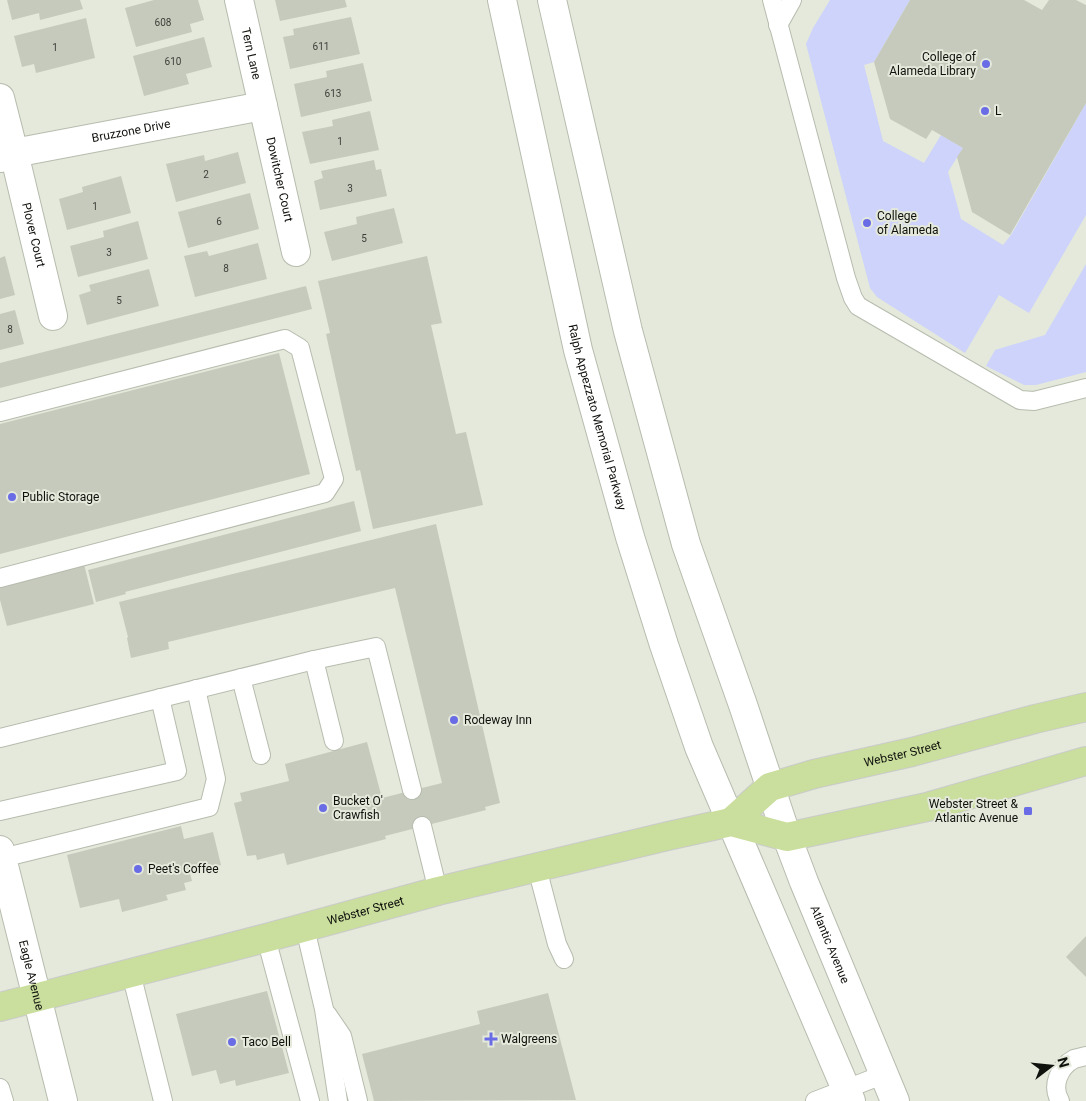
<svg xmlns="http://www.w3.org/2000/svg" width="1086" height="1101" font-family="Roboto,sans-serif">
	<rect width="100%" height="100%" fill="#e4e9db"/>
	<!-- green -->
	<g fill="#cdd3fb">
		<polygon points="830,0 910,0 874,62 864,65 883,141 924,163 941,135 963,148 948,172 961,219 1003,245 1011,235 1086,103 1086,215 1029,313 999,295 965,353 877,297 870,288 806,44 813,28"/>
		<polygon points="1086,264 1086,372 1036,385 1024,385 986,366 995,350 1045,335"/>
	</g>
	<!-- building -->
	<g fill="#c5cabc">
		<polygon points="7,0 80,0 83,9 40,20 39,13 12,20"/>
		<polygon points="154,0 198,0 204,20 190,24 192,32 136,47 125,8"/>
		<polygon points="275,0 345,0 347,7 280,21"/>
		<polygon points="910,0 1024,0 1042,10 1049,0 1076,0 1086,5 1086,103 1010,235 972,212 957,157 963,148 932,130 926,139 890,119 874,62"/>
		<polygon points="351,17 360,54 290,69 283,37 294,35 293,29"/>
		<polygon points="86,18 95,58 36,73 34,64 22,67 14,36"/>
		<polygon points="204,37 212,67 186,74 189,84 144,96 133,56"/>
		<polygon points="363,63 372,101 301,117 294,84 327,77 326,71"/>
		<polygon points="370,111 379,150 310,164 302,132 333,126 332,120"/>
		<polygon points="238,152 246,183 176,202 166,164 204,155 205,161"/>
		<polygon points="374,160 376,170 381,169 387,196 320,210 314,181 323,178 321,171"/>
		<polygon points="121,176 131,213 67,230 59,199 83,192 82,187"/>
		<polygon points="250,193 259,229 188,248 178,212"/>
		<polygon points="394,208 403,243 332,261 324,232 357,224 356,217"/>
		<polygon points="138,221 148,259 78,277 70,246 104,237 103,231"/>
		<polygon points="258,243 267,279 195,297 184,256 207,251 209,256"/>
		<polygon points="5,256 15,295 0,299 0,258"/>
		<polygon points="427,256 442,323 431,325 456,434 466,432 483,505 373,529 360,470 356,471 326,334 330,333 318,281"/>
		<polygon points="149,269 159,306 87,325 79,295 91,291 89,285"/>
		<polygon points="306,286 312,309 0,388 0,363"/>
		<polygon points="15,310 24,344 0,350 0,314"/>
		<polygon points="279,353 310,474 0,554 0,424"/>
		<polygon points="354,501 361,531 125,592 126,594 96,602 88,570"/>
		<polygon points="436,524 500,803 485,807 486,810 385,836 386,839 287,865 284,853 257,860 256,855 247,856 234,803 242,801 240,793 289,781 285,764 367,742 382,798 442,783 395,588 168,642 169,649 131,658 127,638 128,637 119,602"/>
		<polygon points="84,564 94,604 7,626 0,600 0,586"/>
		<polygon points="181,826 184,839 213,832 221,865 190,873 192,881 184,883 186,890 166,895 168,900 122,912 119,899 80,908 67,855"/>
		<polygon points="1086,936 1086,977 1066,957"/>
		<polygon points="267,991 289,1073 236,1086 235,1080 220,1084 216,1070 192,1076 176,1014"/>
		<polygon points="548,993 576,1100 374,1101 362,1054 480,1024 477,1011"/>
	</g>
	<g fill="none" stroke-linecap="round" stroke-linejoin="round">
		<!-- service casing -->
		<g stroke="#b6bcae" stroke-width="20">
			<g id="service">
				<polyline points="772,0 846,278 853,298 858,306 1020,400 1034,401 1086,388"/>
				<polyline points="778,25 792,0"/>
				<polyline points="0,412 285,339 300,348 334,479 325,493 0,578"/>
				<polyline points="314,660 334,741"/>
				<polyline points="241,678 261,755"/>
				<polyline points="0,738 314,660 376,647 412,790"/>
				<polyline points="0,811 177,771 160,698"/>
				<polyline points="422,826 438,891"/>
				<polyline points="2,858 209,807 216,779 196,689"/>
				<polyline points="537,868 557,944 564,959"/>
				<polyline points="305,928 324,1009 338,1101"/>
				<polyline points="266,938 310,1101"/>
				<polyline points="131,973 163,1101"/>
				<polyline points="327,1014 342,1036 358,1101"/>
				<polyline points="0,1088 4,1101"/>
				<polyline points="815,1101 885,1074"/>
				<path d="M 1060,1101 C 1051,1086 1059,1067 1074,1059 C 1078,1058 1082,1057 1086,1056"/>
			</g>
		</g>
		<!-- minor casing -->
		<g stroke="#b6bcae" stroke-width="30">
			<g id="minor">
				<path id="s1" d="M 239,0 L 296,252"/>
				<path id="s2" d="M 0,98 L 14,153 L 53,316"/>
				<path id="s3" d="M 0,158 L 14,153 L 263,106"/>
				<path id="s4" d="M 0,850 L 63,1101"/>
			</g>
		</g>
		<!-- tertiary casing -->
		<g stroke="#b6bcae" stroke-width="30">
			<g id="tertiary">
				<path id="s5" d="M 502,0 L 578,350 L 630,537 L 664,645 L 699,747 L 851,1101"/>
				<path id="s6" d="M 552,0 L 628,331 L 686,544 L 743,705 L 787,837 L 804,882 L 895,1101"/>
			</g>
		</g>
		<!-- primary casing -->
		<g stroke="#cacbca" stroke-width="30">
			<g id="primary">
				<path id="s7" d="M 731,822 L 770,787 L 814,774 L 912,752 L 1035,719 L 1086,707"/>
				<path id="s8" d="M 0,1007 L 266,938 L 438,891 L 668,836 L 731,822 L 787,837 L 927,807 L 1086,761"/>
			</g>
		</g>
		<!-- service -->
		<use href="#service" stroke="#fff" stroke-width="18"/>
		<!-- minor -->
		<use href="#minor" stroke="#fff" stroke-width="28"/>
		<!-- tertiary -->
		<use href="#tertiary" stroke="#fff" stroke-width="28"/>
		<!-- primary -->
		<use href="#primary" stroke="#cade9d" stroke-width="28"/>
	</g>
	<!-- markers -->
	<g fill="#6a6ce6" stroke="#e4e9db" stroke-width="2">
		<circle cx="986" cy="64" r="5"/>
		<circle cx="985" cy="111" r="5"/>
		<circle cx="867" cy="223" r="5"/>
		<circle cx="12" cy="497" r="5"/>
		<circle cx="454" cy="720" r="5"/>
		<circle cx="323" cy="808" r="5"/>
		<rect x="1023" y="806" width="10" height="10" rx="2.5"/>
		<circle cx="138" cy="869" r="5"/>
		<path d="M488.5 1031.5h5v5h5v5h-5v5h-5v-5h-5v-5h5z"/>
		<circle cx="232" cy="1042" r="5"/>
	</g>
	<g text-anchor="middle" stroke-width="4" stroke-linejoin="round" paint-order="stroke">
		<!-- number labels -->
		<g font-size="10" fill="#3c3f38">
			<text x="163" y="26">608</text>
			<text x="321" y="50">611</text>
			<text x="55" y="51">1</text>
			<text x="173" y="65">610</text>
			<text x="333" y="97">613</text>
			<text x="340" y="145">1</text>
			<text x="206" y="178">2</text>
			<text x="350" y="192">3</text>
			<text x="95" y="210">1</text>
			<text x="219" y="225">6</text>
			<text x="364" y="242">5</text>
			<text x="109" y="256">3</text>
			<text x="226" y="272">8</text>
			<text x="119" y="304">5</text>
			<text x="10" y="333">8</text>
		</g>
		<!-- street labels -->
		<g font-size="12" fill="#0f110c" stroke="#e4e9db">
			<text dy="4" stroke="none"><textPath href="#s1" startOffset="55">Tern Lane</textPath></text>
			<text dy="4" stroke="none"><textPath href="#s3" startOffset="134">Bruzzone Drive</textPath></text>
			<text dy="4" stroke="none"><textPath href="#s1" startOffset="184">Dowitcher Court</textPath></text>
			<text dy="4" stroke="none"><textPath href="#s2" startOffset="141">Plover Court</textPath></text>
			<text dy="4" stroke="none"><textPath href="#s5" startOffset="428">Ralph Appezzato Memorial Parkway</textPath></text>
			<text dy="4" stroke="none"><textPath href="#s7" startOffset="189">Webster Street</textPath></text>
			<text dy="4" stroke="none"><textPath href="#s8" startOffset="378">Webster Street</textPath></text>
			<text dy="4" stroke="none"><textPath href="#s6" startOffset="986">Atlantic Avenue</textPath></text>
			<text dy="4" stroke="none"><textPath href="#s4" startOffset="129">Eagle Avenue</textPath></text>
		</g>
		<!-- poi labels -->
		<g font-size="12" fill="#0f110c" stroke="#e4e9db" text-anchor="start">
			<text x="976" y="61" text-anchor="end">College of<tspan x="976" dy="14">Alameda Library</tspan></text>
			<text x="995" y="115">L</text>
			<text x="877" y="220">College<tspan x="877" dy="14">of Alameda</tspan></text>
			<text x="22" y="501">Public Storage</text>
			<text x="464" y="724">Rodeway Inn</text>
			<text x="333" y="805">Bucket O'<tspan x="333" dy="14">Crawfish</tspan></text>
			<text x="1018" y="808" text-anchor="end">Webster Street &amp;<tspan x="1018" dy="14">Atlantic Avenue</tspan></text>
			<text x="148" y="873">Peet's Coffee</text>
			<text x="501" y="1043">Walgreens</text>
			<text x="242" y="1046">Taco Bell</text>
		</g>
	</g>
	<!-- north arrow -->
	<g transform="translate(1051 1066) rotate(74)" stroke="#e4e9db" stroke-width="4" paint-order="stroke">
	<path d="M0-4L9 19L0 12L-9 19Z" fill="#0f110c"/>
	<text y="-8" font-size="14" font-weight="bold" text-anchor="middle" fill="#0f110c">N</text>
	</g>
</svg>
